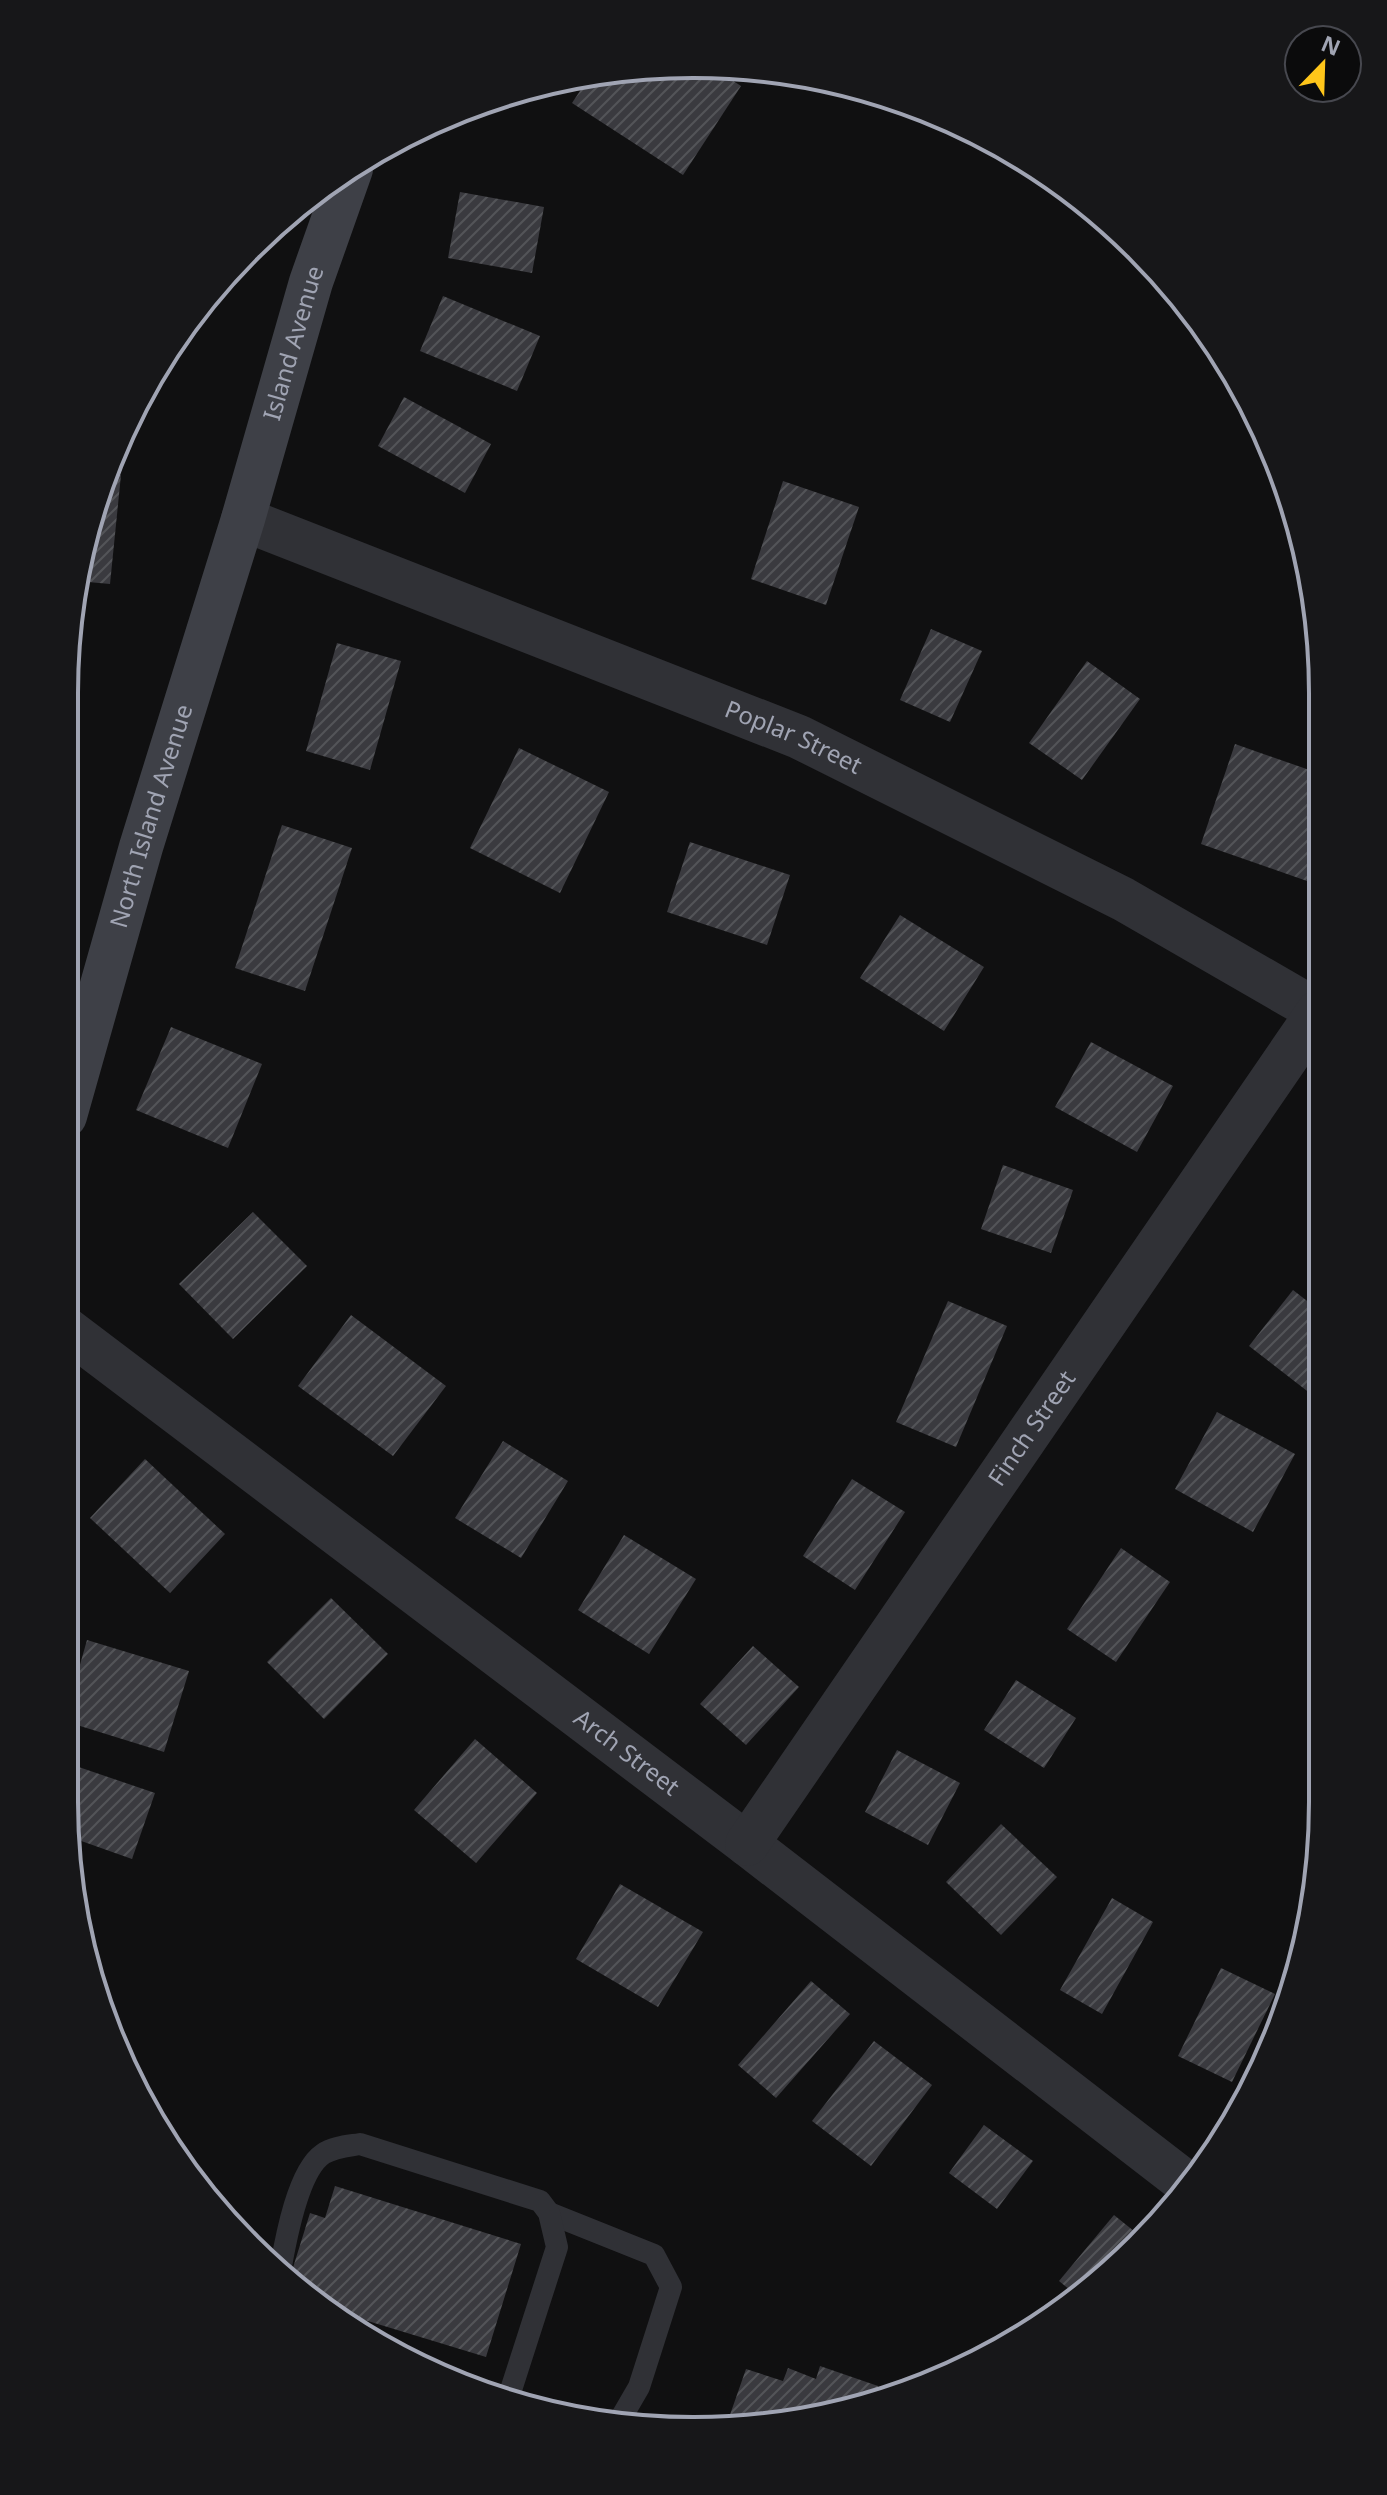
<svg xmlns="http://www.w3.org/2000/svg" width="1387" height="2495" font-family="'Noto Sans',sans-serif">
	<defs>
		<pattern id="building-hatch" width="6" height="6" patternUnits="userSpaceOnUse" patternTransform="scale(2)"><rect width="6" height="6" fill="#3a3a3f"/><path d="M-1 1l2-2M0 6l6-6M5 7l2-2" fill="none" stroke="#535458"/></pattern>
	</defs>
	<rect width="100%" height="100%" fill="#101011"/>
	<!-- building -->
	<g fill="url(#building-hatch)">
		<polygon points="652,65 712,67 741,86 683,175 572,103 590,76"/>
		<polygon points="460,192 544,207 532,273 448,258"/>
		<polygon points="443,296 540,336 517,391 420,351"/>
		<polygon points="404,397 491,444 465,493 378,446"/>
		<polygon points="109,474 121,475 110,584 77,581 86,530"/>
		<polygon points="783,481 859,507 826,605 751,579"/>
		<polygon points="931,629 982,651 950,722 900,700"/>
		<polygon points="67,642 80,645 66,692 65,653"/>
		<polygon points="337,643 401,661 370,770 306,751"/>
		<polygon points="1087,661 1140,699 1082,780 1029,743"/>
		<polygon points="1235,744 1318,773 1318,849 1307,881 1201,844"/>
		<polygon points="519,748 609,792 560,893 470,848"/>
		<polygon points="282,825 352,848 305,991 235,968"/>
		<polygon points="690,842 790,875 767,945 667,912"/>
		<polygon points="900,915 984,967 944,1031 860,978"/>
		<polygon points="171,1027 262,1064 228,1148 136,1110"/>
		<polygon points="1091,1042 1173,1086 1137,1152 1055,1107"/>
		<polygon points="1003,1165 1073,1190 1051,1253 981,1229"/>
		<polygon points="253,1212 307,1266 233,1339 179,1284"/>
		<polygon points="1293,1290 1320,1311 1320,1401 1249,1346"/>
		<polygon points="948,1301 1007,1326 956,1447 896,1422"/>
		<polygon points="351,1315 446,1386 393,1456 298,1386"/>
		<polygon points="1217,1412 1295,1454 1253,1532 1175,1489"/>
		<polygon points="503,1441 568,1481 521,1558 455,1518"/>
		<polygon points="145,1459 225,1534 170,1593 90,1518"/>
		<polygon points="852,1479 905,1512 855,1590 803,1556"/>
		<polygon points="624,1535 696,1579 649,1654 578,1610"/>
		<polygon points="1121,1548 1170,1582 1116,1662 1067,1629"/>
		<polygon points="331,1598 388,1654 324,1719 267,1662"/>
		<polygon points="87,1640 189,1671 164,1752 64,1721"/>
		<polygon points="753,1646 799,1687 746,1745 700,1704"/>
		<polygon points="1016,1680 1076,1718 1044,1768 984,1730"/>
		<polygon points="475,1739 537,1793 476,1863 414,1810"/>
		<polygon points="897,1750 960,1783 928,1845 865,1812"/>
		<polygon points="64,1762 155,1793 132,1859 70,1837 64,1802"/>
		<polygon points="1001,1824 1057,1877 1001,1935 946,1882"/>
		<polygon points="620,1884 703,1932 658,2007 576,1959"/>
		<polygon points="1112,1898 1153,1922 1102,2014 1060,1990"/>
		<polygon points="1221,1968 1275,1994 1232,2082 1178,2056"/>
		<polygon points="811,1981 850,2014 776,2098 738,2065"/>
		<polygon points="874,2041 932,2085 871,2166 812,2121"/>
		<polygon points="984,2125 1033,2161 997,2209 949,2173"/>
		<polygon points="335,2186 521,2244 486,2357 325,2308 304,2288 307,2280 291,2274 310,2213 325,2218"/>
		<polygon points="1114,2215 1140,2236 1109,2274 1076,2295 1059,2281"/>
		<polygon points="820,2366 878,2386 875,2397 735,2430 725,2429 746,2369 783,2381 788,2368 816,2379"/>
	</g>
	<g fill="none" stroke-linecap="round" stroke-linejoin="round">
		<!-- lane -->
		<g stroke="#303136" stroke-width="22">
			<polyline points="549,2213 654,2255 671,2287 639,2387 621,2418"/>
			<path d="M 281,2266 C 286,2238 298,2171 323,2154 C 333,2147 348,2146 360,2144 L 540,2201 L 549,2213 L 557,2247 L 508,2399"/>
			<polyline points="522,2406 533,2410"/>
		</g>
		<!-- street -->
		<g stroke="#303136" stroke-width="44">
			<path id="s1" d="M 243,519 L 799,737 L 1123,899 L 1319,1012"/>
			<path id="s2" d="M 65,1328 L 747,1844 L 1185,2182"/>
			<path id="s3" d="M 747,1844 L 1318,1012"/>
		</g>
		<!-- secondary -->
		<path stroke="#3e4047" stroke-width="44" id="s4" d="M 65,1116 L 141,847 L 243,519 L 311,282 L 351,169"/>
	</g>
	<g text-anchor="middle" stroke-width="7" stroke-linejoin="round" paint-order="stroke">
		<!-- street labels -->
		<g font-size="24" fill="#a0a4b3" stroke="#0b0b0c">
			<text dy="8" stroke="none"><textPath href="#s4" startOffset="806">Island Avenue</textPath></text>
			<text dy="8" stroke="none"><textPath href="#s1" startOffset="592">Poplar Street</textPath></text>
			<text dy="8" stroke="none"><textPath href="#s4" startOffset="312">North Island Avenue</textPath></text>
			<text dy="8" stroke="none"><textPath href="#s3" startOffset="504">Finch Street</textPath></text>
			<text dy="8" stroke="none"><textPath href="#s2" startOffset="704">Arch Street</textPath></text>
		</g>
	</g>
	<!-- crop -->
	<path d="M0 0H1387V2495H0ZM693 78H694A615 615 0 0 1 1309 693V1802A615 615 0 0 1 694 2417H693A615 615 0 0 1 78 1802V693A615 615 0 0 1 693 78Z" fill="#171719" fill-rule="evenodd"/>
	<path fill="none" stroke="#a0a4b3" stroke-width="4" d="M693 78H694A615 615 0 0 1 1309 693V1802A615 615 0 0 1 694 2417H693A615 615 0 0 1 78 1802V693A615 615 0 0 1 693 78Z"/>
	<!-- north arrow -->
	<g transform="translate(1323 64) rotate(23)"><circle r="38" fill="#0b0b0c" stroke="#47484f" stroke-width="2"/>
	<path d="M0-6L14 30L0 20L-14 30Z" fill="#ffc61a"/>
	<text y="-12" font-size="22" font-weight="bold" text-anchor="middle" fill="#a0a4b3">N</text>
	</g>
</svg>
